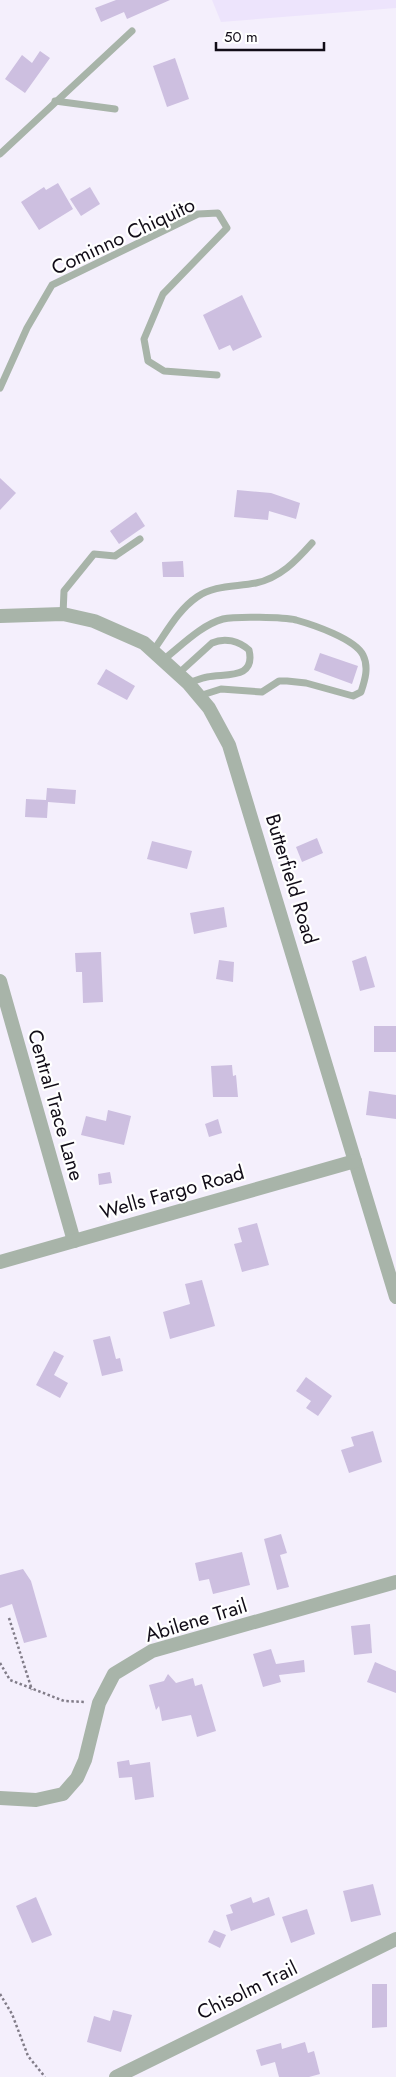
<svg xmlns="http://www.w3.org/2000/svg" width="396" height="2077" font-family="Jost,sans-serif">
	<rect width="100%" height="100%" fill="#f4effc"/>
	<!-- built -->
	<polygon fill="#ede4fc" points="212,0 396,0 396,8 221,22"/>
	<!-- building -->
	<g fill="#cdbfe0">
		<polygon points="116,0 170,0 127,19 124,12 101,22 95,8"/>
		<polygon points="40,51 50,58 25,93 5,79 22,55 32,63"/>
		<polygon points="175,58 189,99 167,107 153,66"/>
		<polygon points="58,183 73,209 39,230 21,202 44,187 46,190"/>
		<polygon points="90,187 100,204 81,216 70,199"/>
		<polygon points="242,295 262,337 233,351 230,345 219,350 203,315"/>
		<polygon points="0,478 16,493 0,510"/>
		<polygon points="237,490 271,493 300,503 296,519 269,511 268,520 234,517"/>
		<polygon points="136,512 145,526 119,544 110,531"/>
		<polygon points="183,561 184,577 163,577 162,562"/>
		<polygon points="320,653 358,666 352,684 314,670"/>
		<polygon points="106,669 135,686 127,700 97,684"/>
		<polygon points="47,788 76,790 75,804 48,802 47,818 25,817 26,799 46,800"/>
		<polygon points="317,838 323,853 302,862 296,847"/>
		<polygon points="152,841 192,851 187,869 147,859"/>
		<polygon points="224,907 227,927 194,934 190,913"/>
		<polygon points="101,952 103,1002 83,1003 82,972 76,972 75,953"/>
		<polygon points="366,956 375,987 360,991 352,961"/>
		<polygon points="219,960 234,962 233,982 216,979"/>
		<rect x="374" y="1026" width="22" height="26"/>
		<polygon points="232,1065 233,1076 236,1075 238,1097 213,1097 211,1066"/>
		<polygon points="369,1091 396,1095 396,1119 366,1115"/>
		<polygon points="108,1110 131,1116 124,1145 81,1135 86,1116 106,1121"/>
		<polygon points="218,1119 222,1133 209,1137 205,1124"/>
		<polygon points="110,1172 112,1183 99,1185 98,1174"/>
		<polygon points="257,1223 269,1265 242,1272 234,1244 242,1242 238,1228"/>
		<polygon points="202,1280 215,1326 170,1339 163,1312 190,1304 185,1284"/>
		<polygon points="110,1336 116,1359 120,1358 123,1371 102,1376 93,1340"/>
		<polygon points="54,1351 64,1356 54,1375 68,1383 60,1398 36,1385"/>
		<polygon points="306,1377 332,1396 318,1416 306,1408 311,1401 296,1391"/>
		<polygon points="373,1431 382,1462 349,1473 341,1450 354,1446 351,1437"/>
		<polygon points="281,1534 287,1553 280,1555 289,1587 277,1590 264,1539"/>
		<polygon points="242,1552 250,1585 213,1594 209,1579 199,1581 195,1563"/>
		<polygon points="23,1569 31,1581 47,1637 24,1643 12,1604 0,1608 0,1575"/>
		<polygon points="370,1624 372,1653 354,1655 351,1626"/>
		<polygon points="271,1649 276,1664 304,1660 305,1672 279,1675 281,1682 263,1687 253,1654"/>
		<polygon points="375,1662 396,1671 396,1693 367,1682"/>
		<polygon points="168,1674 176,1683 193,1678 195,1686 202,1684 216,1731 197,1737 191,1715 162,1721 159,1706 156,1710 149,1685 164,1681"/>
		<polygon points="129,1760 130,1765 150,1762 154,1797 135,1800 132,1777 119,1778 117,1762"/>
		<polygon points="373,1884 381,1915 351,1922 343,1891"/>
		<polygon points="36,1897 52,1935 32,1943 16,1906"/>
		<polygon points="251,1897 253,1903 269,1897 275,1915 231,1931 226,1915 233,1913 230,1905"/>
		<polygon points="307,1909 315,1934 291,1943 282,1917"/>
		<polygon points="214,1930 226,1935 220,1948 208,1942"/>
		<polygon points="372,1984 387,1984 387,2027 372,2028"/>
		<polygon points="113,2010 132,2015 121,2052 87,2042 94,2016 110,2021"/>
		<polygon points="305,2042 308,2053 314,2051 320,2074 309,2077 279,2077 275,2062 261,2066 256,2050 281,2043 282,2049"/>
	</g>
	<g fill="none" stroke-linecap="round" stroke-linejoin="round">
		<!-- path -->
		<g stroke="#817c88" stroke-width="2.5" stroke-dasharray="2.5 2.5" stroke-linecap="butt">
			<polyline points="9,1618 32,1690"/>
			<polyline points="0,1663 10,1680 64,1701 85,1702"/>
			<polyline points="0,1994 12,2014 28,2056 45,2077"/>
		</g>
		<!-- service -->
		<g stroke="#a8b4a9" stroke-width="7">
			<polyline points="55,101 115,109"/>
			<polyline points="0,154 132,31"/>
			<polyline points="0,388 27,328 52,285 198,214 218,213 227,228 163,294 144,339 148,361 164,371 217,375"/>
			<polyline points="63,614 64,591 94,554 115,556 140,539"/>
			<path d="M 153,651 C 166,633 178,610 197,597 C 214,585 236,587 256,583 C 280,578 296,561 312,543"/>
			<path d="M 163,660 C 181,646 201,625 223,619 C 235,616 284,617 296,620 C 314,625 355,639 363,655 C 369,667 365,680 361,692 L 353,696 L 306,683 L 287,681 L 279,681 L 262,692 L 221,689 L 199,696"/>
			<path d="M 179,673 L 212,643 C 225,637 239,641 249,650 C 256,680 225,673 207,677 C 201,678 195,681 188,683"/>
		</g>
		<!-- minor -->
		<g stroke="#a8b4a9" stroke-width="14">
			<polyline points="0,616 63,614 94,621 144,643 188,683 209,708 229,745 396,1297"/>
			<polyline points="0,981 74,1241"/>
			<polyline points="0,1262 355,1161"/>
			<polyline points="0,1798 36,1800 63,1794 77,1778 85,1760 99,1703 114,1674 152,1651 396,1582"/>
			<polyline points="116,2077 396,1939"/>
		</g>
	</g>
	<g text-anchor="middle" stroke-width="4.5" stroke-linejoin="round" paint-order="stroke">
		<!-- street labels -->
		<g font-size="20" fill="#110c17" stroke="#fff">
			<text transform="translate(123 236) rotate(-25)" y="7">Cominno Chiquito</text>
			<text transform="translate(292 879) rotate(73)" y="7">Butterfield Road</text>
			<text transform="translate(56 1105) rotate(74)" y="7">Central Trace Lane</text>
			<text transform="translate(172 1192) rotate(-16)" y="7">Wells Fargo Road</text>
			<text transform="translate(196 1620) rotate(-17)" y="7">Abilene Trail</text>
			<text transform="translate(247 1990) rotate(-26)" y="7">Chisolm Trail</text>
		</g>
	</g>
	<!-- scale -->
	<path d="M216 42v8h108v-8" fill="none" stroke="#110c17" stroke-width="2.5"/>
	<text x="224" y="42" font-size="15" fill="#110c17" stroke="#ffffff" stroke-width="4" paint-order="stroke">50 m</text>
</svg>
